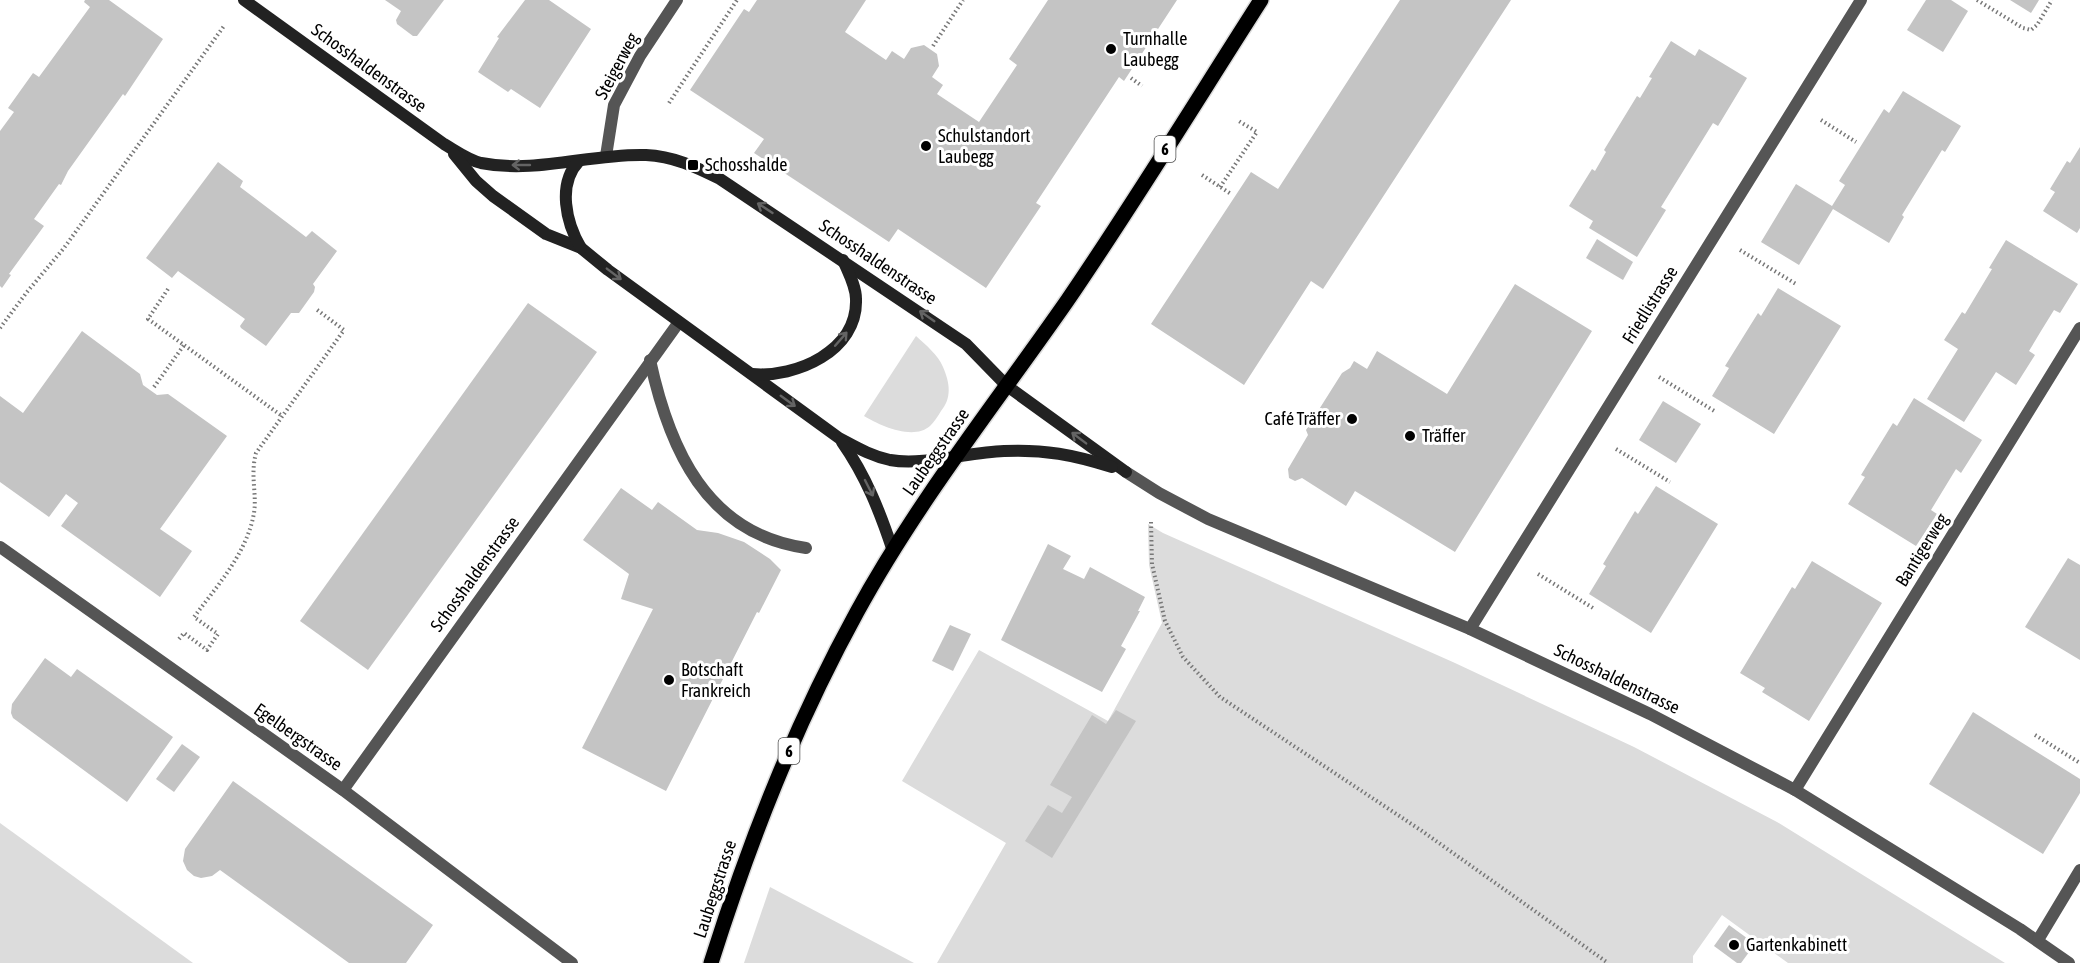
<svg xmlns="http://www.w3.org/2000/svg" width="2080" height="963" font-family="'Asap Condensed',sans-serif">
	<rect width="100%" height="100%" fill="#fff"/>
	<!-- green -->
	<g fill="#dcdcdc">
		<path d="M 916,336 C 926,345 938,355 943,367 C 950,383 952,398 941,411 C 938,416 934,422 930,426 C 913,441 879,425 864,416 Z"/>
		<polygon points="1148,524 1163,533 1455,663 1634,747 1777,822 2005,963 1788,963 1722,915 1693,956 1693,963 937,963 1006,843 902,781 979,650 1108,721 1162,623 1149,565"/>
		<polygon points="0,823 193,963 0,963"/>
		<polygon points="770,887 914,963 744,963"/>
	</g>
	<!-- building -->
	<g fill="#c4c4c4">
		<polygon points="85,0 109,0 163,39 125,96 123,94 68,171 61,185 59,184 34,219 44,226 9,274 11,275 2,288 0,286 0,131 14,112 8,108 33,73 39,77 90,7 84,2"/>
		<polygon points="385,0 444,0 417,36 413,36 397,24 396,20 401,11"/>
		<polygon points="525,0 549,0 591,29 540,108 511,89 508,92 478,72 499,38 497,37"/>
		<polygon points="757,0 866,0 845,32 886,60 892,51 904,59 911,48 924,45 937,54 939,66 932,77 943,85 937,94 979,122 1017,65 1009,59 1048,0 1177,0 1124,81 1119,77 1036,203 1041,206 986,288 898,229 889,242 754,153 764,139 690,90 744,9 749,12"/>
		<polygon points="1400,0 1511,0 1323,289 1311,281 1244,385 1151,324 1251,172 1278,189"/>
		<polygon points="1926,0 1951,0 1968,11 1943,52 1907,30"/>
		<polygon points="2010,0 2039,0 2031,13"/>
		<polygon points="1671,41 1695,56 1699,49 1747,78 1718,126 1713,123 1661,207 1666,210 1637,257 1589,228 1593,221 1569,206 1592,169 1595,171 1606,152 1604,150 1637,96 1640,98 1652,78 1649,77"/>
		<polygon points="1903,91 1961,126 1945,152 1942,150 1902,215 1904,217 1889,243 1833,209 1799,265 1761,242 1796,184 1832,206 1845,185 1839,181 1884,109 1889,113"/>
		<polygon points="2080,147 2080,228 2077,233 2043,211 2055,192 2050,189 2067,161 2070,163"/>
		<polygon points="218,162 243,181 240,187 306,237 312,231 337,251 313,284 315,287 314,292 299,313 291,313 266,346 241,328 240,326 245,319 178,271 172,278 146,258"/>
		<polygon points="1597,239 1633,262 1623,280 1586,258"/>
		<polygon points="2006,240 2078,284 2060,313 2054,310 2041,331 2029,351 2035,355 2016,385 1996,372 1964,422 1927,399 1958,349 1944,340 1962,312 1965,314 1992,269 1989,268"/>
		<polygon points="1515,284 1592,331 1455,552 1355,491 1346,506 1302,478 1295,481 1289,478 1288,469 1308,435 1306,430 1342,373 1350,368 1354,361 1367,369 1377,351 1447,394"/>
		<polygon points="1778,288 1841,326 1774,434 1712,396 1729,368 1725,366 1758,313 1761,316"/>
		<polygon points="528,303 597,352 368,670 300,621"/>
		<polygon points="82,331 140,374 143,385 157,395 168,394 227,436 160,529 192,551 160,597 61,526 78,503 66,494 49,517 0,482 0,396 23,413"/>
		<polygon points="1914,398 1982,440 1961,473 1956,469 1931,510 1937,514 1916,546 1848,504 1865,477 1861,475 1893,423 1897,426"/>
		<polygon points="1663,401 1701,424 1676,463 1639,440"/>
		<polygon points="1656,486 1718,524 1651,633 1589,594 1606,566 1603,564 1635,511 1638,514"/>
		<polygon points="621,488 652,510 658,502 697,530 718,533 744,542 770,559 781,570 759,613 757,612 666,791 582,748 653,609 621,599 629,574 583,540"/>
		<polygon points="1048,544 1071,556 1063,569 1084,579 1090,567 1145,597 1138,611 1140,611 1121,646 1126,649 1102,692 1001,640"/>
		<polygon points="2068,558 2080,565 2080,660 2025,627"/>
		<polygon points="1812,561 1882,603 1809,721 1762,692 1765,688 1740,673 1792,587 1795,589"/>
		<polygon points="950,625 971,634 953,671 932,661"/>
		<polygon points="45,658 71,677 77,669 173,737 127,802 13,718 11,713 12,704"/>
		<polygon points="1116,710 1136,721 1052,858 1025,841 1048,805 1062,813 1072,797 1050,785 1092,715 1106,724"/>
		<polygon points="1973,712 2080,779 2080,793 2043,854 1929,784"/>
		<polygon points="182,744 200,757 174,792 156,779"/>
		<polygon points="233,781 433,925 406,963 349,963 220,870 212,876 201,878 194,876 187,870 183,861 185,849"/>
		<polygon points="1729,925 1755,944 1741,963 1737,963 1714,946"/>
	</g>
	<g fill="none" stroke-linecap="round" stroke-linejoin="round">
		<!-- primary casing -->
		<g stroke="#dbdbdb" stroke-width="18">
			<path id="primary" d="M 711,963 C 750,840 795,725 857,612 C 917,502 996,403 1067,301 C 1134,203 1197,100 1261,0"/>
		</g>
		<!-- path -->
		<g stroke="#777" stroke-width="4" stroke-dasharray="1.5 3" stroke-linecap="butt">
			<polyline points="1977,0 2023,28 2031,30 2037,25 2052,0"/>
			<polyline points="933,46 963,0"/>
			<polyline points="1131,78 1142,86"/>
			<polyline points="669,103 737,0"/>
			<polyline points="1821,120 1856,142"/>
			<polyline points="1202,175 1231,194"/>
			<polyline points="1220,187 1257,132 1237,120"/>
			<polyline points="1740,250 1796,284"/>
			<polyline points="168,289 148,319 282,416"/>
			<polyline points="0,328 27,292 64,248 224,26"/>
			<polyline points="1659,377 1716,412"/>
			<polyline points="154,387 184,345"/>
			<polyline points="1616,449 1670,482"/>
			<polyline points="1151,522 1152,564 1165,621 1183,657 1220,697 1422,831 1608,963"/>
			<polyline points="1538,574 1593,608"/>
			<path d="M 179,639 L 184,633 L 207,650 L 218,634 L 194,617 C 217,586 247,553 254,513 C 257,493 250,476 256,453 L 344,330 L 316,309"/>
			<polyline points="2035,735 2080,763"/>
		</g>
		<!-- lane -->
		<path stroke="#555" stroke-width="12" d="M 650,360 C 669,448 706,534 806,548"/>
		<!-- street -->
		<g stroke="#555" stroke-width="12">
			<polyline points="606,156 614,105 640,56 677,0"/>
			<polyline points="1126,472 1159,493 1208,519 1470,629 1650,714 1795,790 2020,929 2069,963"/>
			<polyline points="0,547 343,790 572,963"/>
			<polyline points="1470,629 1861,0"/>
			<polyline points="343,790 679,322"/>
			<polyline points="1795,790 2080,328"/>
			<polyline points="2038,940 2080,870"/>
		</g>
		<!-- secondary -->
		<g stroke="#222" stroke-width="12">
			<path d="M 244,0 L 444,144 C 456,151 468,160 481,163 C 537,174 591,153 646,155 C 673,156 696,167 720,179 L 966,344 L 1007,386 L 1126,472"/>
			<path d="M 454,154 L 476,181 L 493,196 L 546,234 L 581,248 L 608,270 L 839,438 C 856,447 871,456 890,460 C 923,466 969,452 1004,451 C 1044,449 1074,455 1112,467"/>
			<path d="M 579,161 C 557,184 566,223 581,248"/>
			<path d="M 752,374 C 796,378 858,351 856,299 C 856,286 848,272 843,260"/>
			<path d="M 842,442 C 866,476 880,512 893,551"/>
		</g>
		<!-- primary -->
		<use href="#primary" stroke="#000" stroke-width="15"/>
	</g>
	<!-- one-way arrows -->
	<defs><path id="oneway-shaft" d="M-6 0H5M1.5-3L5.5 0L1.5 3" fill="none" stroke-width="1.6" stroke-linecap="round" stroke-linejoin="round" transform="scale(1.5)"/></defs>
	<g stroke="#646464">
		<use href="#oneway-shaft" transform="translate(521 165) rotate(180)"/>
		<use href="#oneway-shaft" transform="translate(765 208) rotate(-147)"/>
		<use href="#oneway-shaft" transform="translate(614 274) rotate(37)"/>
		<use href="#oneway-shaft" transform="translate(927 316) rotate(-145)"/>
		<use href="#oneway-shaft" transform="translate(841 339) rotate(-49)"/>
		<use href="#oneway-shaft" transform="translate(788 401) rotate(36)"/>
		<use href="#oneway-shaft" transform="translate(1079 438) rotate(-143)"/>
		<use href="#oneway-shaft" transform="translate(869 488) rotate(63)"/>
	</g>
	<!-- markers -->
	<g fill="#000" stroke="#fff" stroke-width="2">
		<circle cx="1111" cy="49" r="6"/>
		<circle cx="926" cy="146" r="6"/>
		<rect x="687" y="159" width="12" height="12" rx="3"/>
		<circle cx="1352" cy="419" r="6"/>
		<circle cx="1410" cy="436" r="6"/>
		<circle cx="669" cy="680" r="6"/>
		<circle cx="1734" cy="945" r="6"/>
	</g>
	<g text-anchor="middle" stroke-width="6" stroke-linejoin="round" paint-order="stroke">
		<!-- shield labels -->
		<g fill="#fff" stroke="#4c4c4c" stroke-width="1.5">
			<rect x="1154.5" y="136" width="21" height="26" rx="4.5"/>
			<rect x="778.5" y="738" width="21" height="26" rx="4.5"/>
		</g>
		<g font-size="16" font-weight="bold" fill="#000">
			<text x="1165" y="155">6</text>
			<text x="789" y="757">6</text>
		</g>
		<!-- poi labels -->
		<g font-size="18" fill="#000" stroke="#fff" text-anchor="start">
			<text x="1123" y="45">Turnhalle<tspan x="1123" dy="21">Laubegg</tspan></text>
			<text x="938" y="142">Schulstandort<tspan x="938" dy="21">Laubegg</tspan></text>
			<text x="705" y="171">Schosshalde</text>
			<text x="1340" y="425" text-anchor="end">Café Träffer</text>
			<text x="1422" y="442">Träffer</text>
			<text x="681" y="676">Botschaft<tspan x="681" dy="21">Frankreich</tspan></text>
			<text x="1746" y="951">Gartenkabinett</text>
		</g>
		<!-- street labels -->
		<g font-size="18" fill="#000" stroke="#fff">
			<text transform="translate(617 66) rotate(-62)" y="6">Steigerweg</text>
			<text transform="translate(369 68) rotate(36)" y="6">Schosshaldenstrasse</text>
			<text transform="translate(878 262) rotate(34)" y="6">Schosshaldenstrasse</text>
			<text transform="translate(1650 305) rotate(-58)" y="6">Friedlistrasse</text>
			<text transform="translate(936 452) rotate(-55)" y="6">Laubeggstrasse</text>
			<text transform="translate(1922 550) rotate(-58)" y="6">Bantigerweg</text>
			<text transform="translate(475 574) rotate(-54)" y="6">Schosshaldenstrasse</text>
			<text transform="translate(1617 679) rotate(26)" y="6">Schosshaldenstrasse</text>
			<text transform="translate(298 737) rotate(35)" y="6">Egelbergstrasse</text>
			<text transform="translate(715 889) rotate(-72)" y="6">Laubeggstrasse</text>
		</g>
	</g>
</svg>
